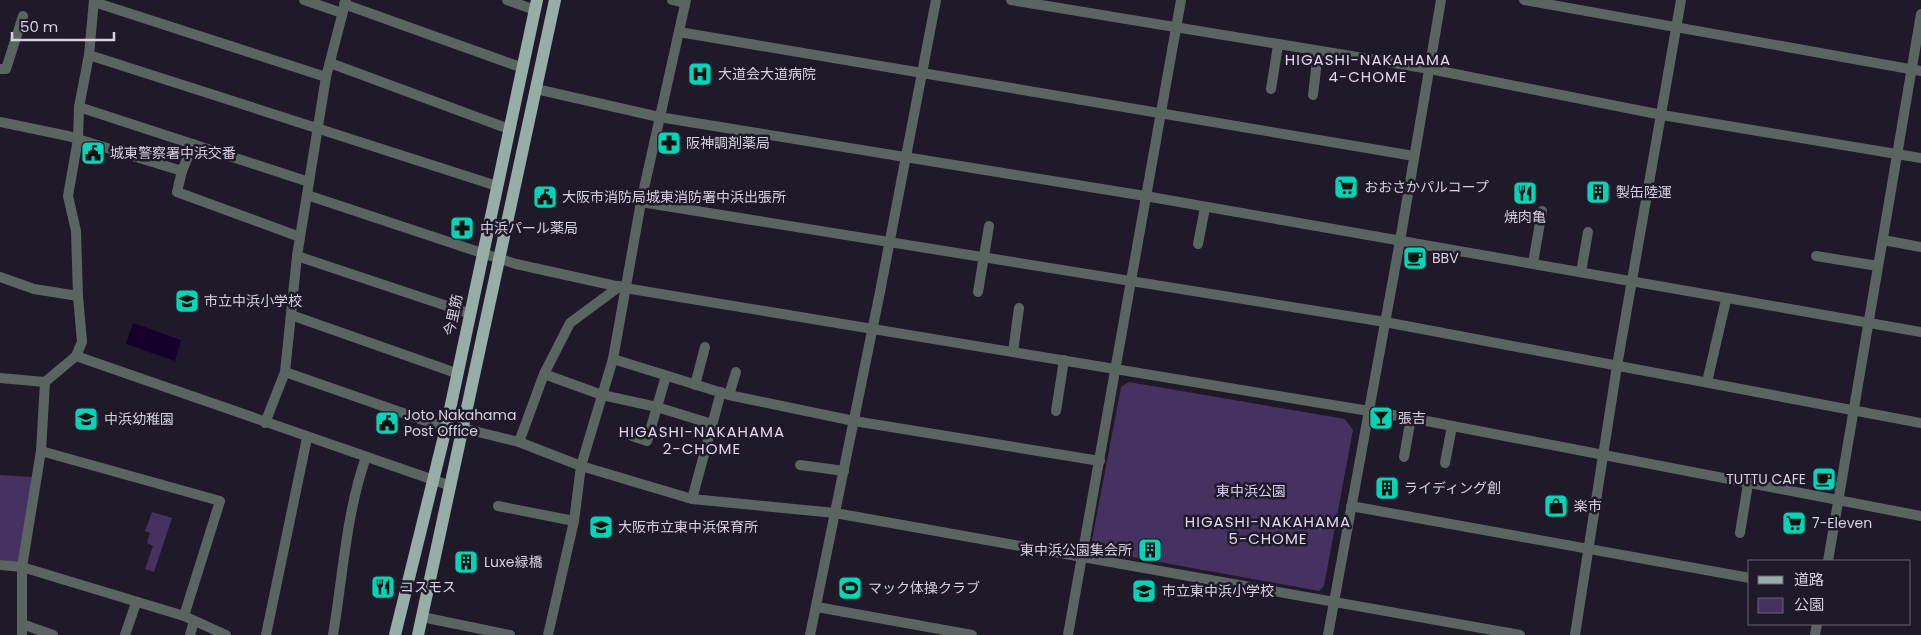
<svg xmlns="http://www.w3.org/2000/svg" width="1921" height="635" font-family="Poppins,'Noto Sans JP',sans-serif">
	<rect width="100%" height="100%" fill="#201929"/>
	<!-- green -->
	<g fill="#463260">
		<polygon points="1129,382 1345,419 1353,430 1324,586 1319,591 1099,551 1092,540 1121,387"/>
		<polygon points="0,475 32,477 21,559 17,562 0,560"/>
		<polygon points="152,512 172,518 154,572 145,569 153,546 147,543 150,533 145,531"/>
	</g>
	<!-- water -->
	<polygon fill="#15002b" points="133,323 181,340 175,361 126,344"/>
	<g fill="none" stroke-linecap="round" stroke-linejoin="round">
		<!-- minor -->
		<g stroke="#5a6562" stroke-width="10">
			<polyline points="304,0 342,13"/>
			<polyline points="507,0 535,10"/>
			<polyline points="672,0 685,3"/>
			<polyline points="1011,0 1430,69 1662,115 1921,158"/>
			<polyline points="1524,0 1921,71"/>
			<polyline points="94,2 326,77"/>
			<polyline points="344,4 523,68"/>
			<polyline points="679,32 1414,156"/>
			<polyline points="89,55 497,186"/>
			<polyline points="330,63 509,129"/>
			<polyline points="0,69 6,69 23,16"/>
			<polyline points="536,89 659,117 1145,196 1921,332"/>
			<polyline points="1271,89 1278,45"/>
			<polyline points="1313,95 1318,52"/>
			<polyline points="79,107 309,182"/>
			<polyline points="0,122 68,136 182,171"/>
			<polyline points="193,144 182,171 177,192 300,237"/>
			<polyline points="307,195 482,253"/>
			<polyline points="641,202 1385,322 1921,423"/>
			<polyline points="1883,240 1921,247"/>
			<polyline points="1198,244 1205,208"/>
			<polyline points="297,256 468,313"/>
			<polyline points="1816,256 1878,266"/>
			<polyline points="1533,263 1542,211"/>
			<polyline points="1581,272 1588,232"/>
			<polyline points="0,277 34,289 78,296"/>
			<polyline points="978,292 989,226"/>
			<polyline points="291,315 456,373"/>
			<polyline points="1013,352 1019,308"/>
			<polyline points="76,356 451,486"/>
			<polyline points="613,359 729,395 854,421 1100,461"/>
			<polyline points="285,372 446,428 462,428 519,442 581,466 692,499 835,513 1520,635"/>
			<polyline points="544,374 602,395 657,407 712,424"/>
			<polyline points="0,378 45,382 76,356 82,342 78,296 76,231 68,196 78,139 79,107 89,55 94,0"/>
			<polyline points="1707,382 1726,300"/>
			<polyline points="695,385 705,347"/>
			<polyline points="729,395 736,372"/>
			<polyline points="1056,411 1064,360"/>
			<polyline points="265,423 285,372 297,256 309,182 326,77 346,0"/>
			<polyline points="632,436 647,441 666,376"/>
			<polyline points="519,442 544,374 570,323 620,286"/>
			<polyline points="41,451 220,501 184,616"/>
			<polyline points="1404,457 1411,418"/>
			<polyline points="1445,463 1452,426"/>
			<polyline points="800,465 844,471"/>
			<polyline points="692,499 721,392"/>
			<polyline points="498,506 574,521"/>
			<polyline points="1351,506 1750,578"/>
			<polyline points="1740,533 1748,484"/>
			<polyline points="1828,561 1921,14"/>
			<polyline points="0,565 22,567 184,616 226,635"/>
			<polyline points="817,607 972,635"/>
			<polyline points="422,617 510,635"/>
			<polyline points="22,624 53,635"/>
			<polyline points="22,635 22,567 41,451 45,382"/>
			<polyline points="125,635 136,603"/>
			<polyline points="190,635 194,621"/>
			<polyline points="266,635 307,438"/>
			<path d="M 333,635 C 343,575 346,514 366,457"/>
			<polyline points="548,635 574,521 581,466 613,359 641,202 686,0"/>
			<polyline points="810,635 880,292 936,0"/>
			<polyline points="1068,635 1181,0"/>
			<polyline points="1575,635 1617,366 1681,0"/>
			<polyline points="1815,635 1817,624"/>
		</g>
		<!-- tertiary -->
		<g stroke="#5a6562" stroke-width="10">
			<polyline points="482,253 516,264 625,288 1411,418 1921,516"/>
			<polyline points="1328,635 1400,241 1441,0"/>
		</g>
		<!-- primary -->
		<g stroke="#97aea8" stroke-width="12">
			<polyline points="395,635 446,428 537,0"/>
			<polyline points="418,635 555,0"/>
		</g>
	</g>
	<!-- icons -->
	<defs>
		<g id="hospital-square" transform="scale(1.25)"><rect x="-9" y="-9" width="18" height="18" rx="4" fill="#00d5b7" stroke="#201929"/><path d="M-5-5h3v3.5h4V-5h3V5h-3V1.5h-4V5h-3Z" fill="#111"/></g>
		<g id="pharmacy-square" transform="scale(1.25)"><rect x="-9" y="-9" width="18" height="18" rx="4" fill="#00d5b7" stroke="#201929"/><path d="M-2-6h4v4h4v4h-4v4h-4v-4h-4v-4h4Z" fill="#111"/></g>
		<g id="civic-square" transform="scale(1.25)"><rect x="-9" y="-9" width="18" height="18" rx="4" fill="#00d5b7" stroke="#201929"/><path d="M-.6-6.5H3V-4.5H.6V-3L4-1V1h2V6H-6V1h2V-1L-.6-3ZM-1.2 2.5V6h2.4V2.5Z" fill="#111"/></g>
		<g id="supermarket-square" transform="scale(1.25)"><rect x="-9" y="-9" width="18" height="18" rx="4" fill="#00d5b7" stroke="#201929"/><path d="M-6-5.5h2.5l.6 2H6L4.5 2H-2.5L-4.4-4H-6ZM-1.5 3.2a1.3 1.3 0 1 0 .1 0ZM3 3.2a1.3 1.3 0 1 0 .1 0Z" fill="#111"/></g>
		<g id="building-square" transform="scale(1.25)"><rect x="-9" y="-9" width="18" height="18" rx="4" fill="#00d5b7" stroke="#201929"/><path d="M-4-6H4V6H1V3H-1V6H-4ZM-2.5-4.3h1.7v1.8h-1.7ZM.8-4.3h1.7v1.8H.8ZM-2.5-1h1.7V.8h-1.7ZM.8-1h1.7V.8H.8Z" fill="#111"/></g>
		<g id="restaurant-square" transform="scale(1.25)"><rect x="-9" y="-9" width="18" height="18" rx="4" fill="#00d5b7" stroke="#201929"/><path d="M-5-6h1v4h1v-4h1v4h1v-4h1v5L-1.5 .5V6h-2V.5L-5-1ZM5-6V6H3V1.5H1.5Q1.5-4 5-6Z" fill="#111"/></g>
		<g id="cafe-square" transform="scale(1.25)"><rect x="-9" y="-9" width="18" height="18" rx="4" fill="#00d5b7" stroke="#201929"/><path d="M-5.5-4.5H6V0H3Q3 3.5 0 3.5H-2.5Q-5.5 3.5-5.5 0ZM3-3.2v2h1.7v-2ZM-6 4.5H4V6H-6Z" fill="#111"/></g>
		<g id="school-square" transform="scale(1.25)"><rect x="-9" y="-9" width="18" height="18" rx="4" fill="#00d5b7" stroke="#201929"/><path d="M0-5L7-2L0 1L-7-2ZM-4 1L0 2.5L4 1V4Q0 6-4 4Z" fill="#111"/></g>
		<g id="bar-square" transform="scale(1.25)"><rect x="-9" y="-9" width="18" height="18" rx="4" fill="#00d5b7" stroke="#201929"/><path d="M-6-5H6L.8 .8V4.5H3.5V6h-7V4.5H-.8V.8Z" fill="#111"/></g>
		<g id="shop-square" transform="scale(1.25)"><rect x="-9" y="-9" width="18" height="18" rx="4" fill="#00d5b7" stroke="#201929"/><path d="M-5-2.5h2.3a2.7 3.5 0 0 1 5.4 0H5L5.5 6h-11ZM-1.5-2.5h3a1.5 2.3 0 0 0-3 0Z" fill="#111"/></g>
		<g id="stadium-square" transform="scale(1.25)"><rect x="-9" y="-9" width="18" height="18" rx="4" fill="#00d5b7" stroke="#201929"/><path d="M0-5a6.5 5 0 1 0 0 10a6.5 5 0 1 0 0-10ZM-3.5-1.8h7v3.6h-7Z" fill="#111"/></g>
	</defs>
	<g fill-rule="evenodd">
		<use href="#hospital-square" x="700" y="74"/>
		<use href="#pharmacy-square" x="669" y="143"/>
		<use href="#civic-square" x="93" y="153"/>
		<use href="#supermarket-square" x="1346" y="187"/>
		<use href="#building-square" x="1598" y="192"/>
		<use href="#restaurant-square" x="1525" y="193"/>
		<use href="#civic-square" x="545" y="197"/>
		<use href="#pharmacy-square" x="462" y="228"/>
		<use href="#cafe-square" x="1415" y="258"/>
		<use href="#school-square" x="187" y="301"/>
		<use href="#bar-square" x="1381" y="418"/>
		<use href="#school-square" x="86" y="419"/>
		<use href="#civic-square" x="387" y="423"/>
		<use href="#cafe-square" x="1824" y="479"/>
		<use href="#building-square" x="1387" y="488"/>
		<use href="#shop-square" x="1556" y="506"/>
		<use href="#supermarket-square" x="1794" y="523"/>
		<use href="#school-square" x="601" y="527"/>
		<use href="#building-square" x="1150" y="550"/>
		<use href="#building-square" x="466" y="562"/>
		<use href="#restaurant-square" x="383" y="587"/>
		<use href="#stadium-square" x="850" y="588"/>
		<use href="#school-square" x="1144" y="591"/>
	</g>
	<g text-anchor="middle" stroke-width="5" stroke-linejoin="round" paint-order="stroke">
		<!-- poi labels -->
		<g font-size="14" fill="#d6d1dd" stroke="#201929" text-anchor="start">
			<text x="718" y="79">大道会大道病院</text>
			<text x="686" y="148">阪神調剤薬局</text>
			<text x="110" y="158">城東警察署中浜交番</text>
			<text x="1364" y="192">おおさかパルコープ</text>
			<text x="1616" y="197">製缶陸運</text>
			<text x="562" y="202">大阪市消防局城東消防署中浜出張所</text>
			<text x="1525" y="222" text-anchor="middle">焼肉亀</text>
			<text x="480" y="233">中浜パール薬局</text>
			<text x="1432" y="263">BBV</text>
			<text x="204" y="306">市立中浜小学校</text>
			<text x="404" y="420">Joto Nakahama<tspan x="404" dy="16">Post Office</tspan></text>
			<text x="1398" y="423">張吉</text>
			<text x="104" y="424">中浜幼稚園</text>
			<text x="1806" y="484" text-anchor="end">TUTTU CAFE</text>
			<text x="1404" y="493">ライディング創</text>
			<text x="1574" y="511">楽市</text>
			<text x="1812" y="528">7-Eleven</text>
			<text x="618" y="532">大阪市立東中浜保育所</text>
			<text x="1132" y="555" text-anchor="end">東中浜公園集会所</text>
			<text x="484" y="567">Luxe緑橋</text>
			<text x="400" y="592">コスモス</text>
			<text x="868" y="593">マック体操クラブ</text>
			<text x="1162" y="596">市立東中浜小学校</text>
		</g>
		<!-- street labels -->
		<g font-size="14" fill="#d6d1dd" stroke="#201929">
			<text transform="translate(453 315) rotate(-78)" y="5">今里筋</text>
		</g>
		<!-- park labels -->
		<g font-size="14" fill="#ddcdf7" stroke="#201929">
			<text x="1251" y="496">東中浜公園</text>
		</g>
		<!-- neighbourhood labels -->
		<g font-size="15" letter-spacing="1" fill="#e0d7ef" stroke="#201929">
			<text x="1368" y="65">HIGASHI-NAKAHAMA<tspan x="1368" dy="17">4-CHOME</tspan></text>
			<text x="702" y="437">HIGASHI-NAKAHAMA<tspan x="702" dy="17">2-CHOME</tspan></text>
			<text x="1268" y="527">HIGASHI-NAKAHAMA<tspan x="1268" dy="17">5-CHOME</tspan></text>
		</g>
	</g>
	<!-- legend -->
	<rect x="1748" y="560" width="162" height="65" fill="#201929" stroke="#696371"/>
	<rect x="1758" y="576" width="25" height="8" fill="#97aea8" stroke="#696371"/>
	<text x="1794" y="585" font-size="15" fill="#d6d1dd">道路</text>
	<rect x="1758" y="598" width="25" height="15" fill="#463260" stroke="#696371"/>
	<text x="1794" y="610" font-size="15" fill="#d6d1dd">公園</text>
	<!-- scale -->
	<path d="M12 32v8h102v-8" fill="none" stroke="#d6d1dd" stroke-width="2.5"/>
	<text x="20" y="32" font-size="15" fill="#d6d1dd" stroke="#201929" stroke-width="4" paint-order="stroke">50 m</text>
</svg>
